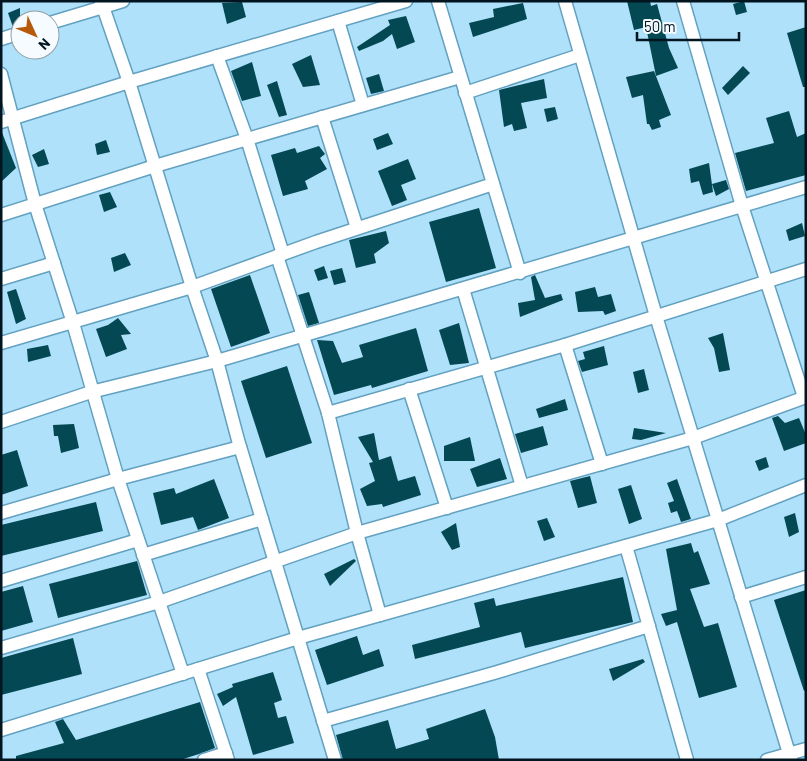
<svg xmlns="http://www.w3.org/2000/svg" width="807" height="761" font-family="Barlow,sans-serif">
	<rect width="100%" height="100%" fill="#afe1fb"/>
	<!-- building -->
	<g fill="#034852">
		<polygon points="627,1 650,1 651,6 657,4 669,48 678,68 656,76 646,27 634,30"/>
		<polygon points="744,1 747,12 736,15 733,4"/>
		<polygon points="242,2 246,17 227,24 222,3"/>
		<polygon points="523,3 527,19 473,37 469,23 494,17 493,9"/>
		<polygon points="20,8 20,25 13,27 8,13"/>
		<polygon points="406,16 415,42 397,49 392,34 383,41 359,51 357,47 390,25 388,20"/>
		<polygon points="806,27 806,87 803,87 787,33"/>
		<polygon points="311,55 320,85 303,87 292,64"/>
		<polygon points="252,62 261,96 242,101 231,71"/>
		<polygon points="743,66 750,73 728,95 722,88"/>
		<polygon points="654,71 671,115 659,120 661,127 652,130 649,124 647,124 643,95 632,98 626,77"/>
		<polygon points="379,74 384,91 371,94 366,78"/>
		<polygon points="544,79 547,98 521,103 527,128 514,131 512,124 504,127 499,90"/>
		<polygon points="277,81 287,115 279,117 267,85"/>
		<polygon points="555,107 558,119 547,122 544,109"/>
		<polygon points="789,111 797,137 806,133 806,175 746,191 735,153 774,143 766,118"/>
		<polygon points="1,130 16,168 1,182"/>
		<polygon points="388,133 393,144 377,150 373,139"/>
		<polygon points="106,140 110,152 97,155 95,144"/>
		<polygon points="319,146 325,154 320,158 327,169 305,181 308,189 283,196 271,155 295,148 297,153"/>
		<polygon points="44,149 49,164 38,167 32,155"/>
		<polygon points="408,159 416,179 401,185 407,200 392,206 378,171"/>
		<polygon points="709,163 713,192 703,195 699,181 691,183 689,169"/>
		<polygon points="726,180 729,189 716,196 712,184"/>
		<polygon points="110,192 117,207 104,212 99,195"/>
		<polygon points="479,208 496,268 446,282 429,222"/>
		<polygon points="802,223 805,236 789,241 786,230"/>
		<polygon points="386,231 389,243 374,254 376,263 356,268 349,240"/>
		<polygon points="125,253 131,265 114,272 111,258"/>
		<polygon points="324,266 328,278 318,281 314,270"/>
		<polygon points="342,268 346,282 334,285 330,271"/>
		<polygon points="250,275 270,333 231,347 211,289"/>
		<polygon points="535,275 545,298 561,294 563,300 520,317 518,303 535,300 531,277"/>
		<polygon points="595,287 598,297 611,294 616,311 605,315 603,311 578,312 575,292"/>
		<polygon points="16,289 26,319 16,324 7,292"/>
		<polygon points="309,292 319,323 308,326 298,295"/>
		<polygon points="118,318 131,334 121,335 127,349 106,357 96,329 108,325"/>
		<polygon points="459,323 469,363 450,365 439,330"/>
		<polygon points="416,328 428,371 372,388 371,385 334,395 317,340 333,341 342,363 363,357 359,345"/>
		<polygon points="723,333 730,370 719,372 714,348 708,338"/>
		<polygon points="48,345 51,356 28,362 27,349"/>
		<polygon points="604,346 608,365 582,372 578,361 585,359 583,352"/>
		<polygon points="287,366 312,443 266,458 241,381"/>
		<polygon points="644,369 649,390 638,393 633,372"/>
		<polygon points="565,399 568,410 539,418 536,409"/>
		<polygon points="778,416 785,423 799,418 806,435 806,443 784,451 772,418"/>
		<polygon points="74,424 79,448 61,453 58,436 54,436 53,425"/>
		<polygon points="543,426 548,445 521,453 515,434"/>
		<polygon points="634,428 666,433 641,440 632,439"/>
		<polygon points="374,433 379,460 391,456 398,481 415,476 421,495 383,507 382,504 367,506 360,489 375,481 369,463 373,462 358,437"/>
		<polygon points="470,437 475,461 444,461 444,446"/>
		<polygon points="17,450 28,486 1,495 1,455"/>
		<polygon points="766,457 769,467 759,471 755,461"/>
		<polygon points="500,458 507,479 477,487 470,469"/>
		<polygon points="590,476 597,503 578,508 570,481"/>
		<polygon points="214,479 229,518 198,530 193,517 161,525 153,493 174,488 176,494"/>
		<polygon points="677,479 691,519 681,522 677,511 671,513 668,503 674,501 667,483"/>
		<polygon points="631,485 642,519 629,524 618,489"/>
		<polygon points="96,502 103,531 1,556 1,525"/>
		<polygon points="795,513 799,532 789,537 784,517"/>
		<polygon points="547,518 555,537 544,541 537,521"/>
		<polygon points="456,523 460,547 452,550 441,532"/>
		<polygon points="691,543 694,553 698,551 710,584 690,589 704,627 718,623 737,687 699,698 677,622 666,626 661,614 677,610 666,549"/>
		<polygon points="354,559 356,561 330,586 324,574"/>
		<polygon points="137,561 147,595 58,618 49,584"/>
		<polygon points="623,577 633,622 525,648 521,632 415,659 412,645 480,627 474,603 494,598 496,606"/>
		<polygon points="23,586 33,622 1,631 1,592"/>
		<polygon points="806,590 806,690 804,691 774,600"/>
		<polygon points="357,636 363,655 379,649 384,666 327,685 315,650"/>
		<polygon points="73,638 82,674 1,695 1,658"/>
		<polygon points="643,659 645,662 613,681 609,669"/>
		<polygon points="273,672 282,700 274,703 278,718 286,716 294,743 253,755 236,697 223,706 217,694 233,687 232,684"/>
		<polygon points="200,702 215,748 199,754 180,760 16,760 16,756 64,743 55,722 63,719 76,740"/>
		<polygon points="485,709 495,737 499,760 343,760 336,735 388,720 396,749 429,739 426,729"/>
	</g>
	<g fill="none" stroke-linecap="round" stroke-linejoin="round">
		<!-- street casing -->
		<g stroke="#63a1c0" stroke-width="15">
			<g id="street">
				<polyline points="101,1 129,82 192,287 217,361 238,440 335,760"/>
				<polyline points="438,1 520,273"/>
				<polyline points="565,1 656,316 791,760"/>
				<polyline points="683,1 742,206 804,397"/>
				<polyline points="338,21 363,105"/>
				<polyline points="50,23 123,1"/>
				<polyline points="1,39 20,33"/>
				<polyline points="217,56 247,139 283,254"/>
				<polyline points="1,74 35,204 73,323 118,479 183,674"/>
				<polyline points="465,93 580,55"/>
				<polyline points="322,117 357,228"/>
				<polyline points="1,122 129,82 406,1"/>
				<polyline points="1,215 155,166 460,77"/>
				<polyline points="277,256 328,413 357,533 380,615"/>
				<polyline points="1,279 54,263"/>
				<polyline points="463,289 522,486"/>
				<polyline points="1,343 192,287 316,242 493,184"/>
				<polyline points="565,345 602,464"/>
				<polyline points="409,389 447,508"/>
				<polyline points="328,413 565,345 806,269"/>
				<polyline points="1,422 91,392 217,361 806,187"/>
				<polyline points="1,513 118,479 240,447"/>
				<polyline points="626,546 687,760"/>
				<polyline points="143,555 262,519"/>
				<polyline points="1,581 138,540"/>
				<polyline points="741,597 806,577"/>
				<polyline points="1,648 159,602 357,533 693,438 806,397"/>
				<polyline points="198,669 228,760"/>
				<polyline points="323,721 494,673 649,626"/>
				<polyline points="1,730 298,638 718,520 806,485"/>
				<polyline points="204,760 226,753"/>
				<polyline points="767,760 806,749"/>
			</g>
		</g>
		<!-- street -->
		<use href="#street" stroke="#fff" stroke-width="12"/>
	</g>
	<!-- border -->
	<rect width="807" height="761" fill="none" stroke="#001520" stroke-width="5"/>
	<!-- north arrow -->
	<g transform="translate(35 35) rotate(134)"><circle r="24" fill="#f5fbfe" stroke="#939fa5"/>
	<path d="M0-4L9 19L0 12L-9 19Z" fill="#b75909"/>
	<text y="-8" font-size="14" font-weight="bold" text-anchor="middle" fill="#001520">N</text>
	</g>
	<!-- scale -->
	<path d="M637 32v8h102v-8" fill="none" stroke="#001520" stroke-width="2.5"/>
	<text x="644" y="32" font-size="15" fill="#001520" stroke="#f5fbfe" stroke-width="4" paint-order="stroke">50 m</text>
</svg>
